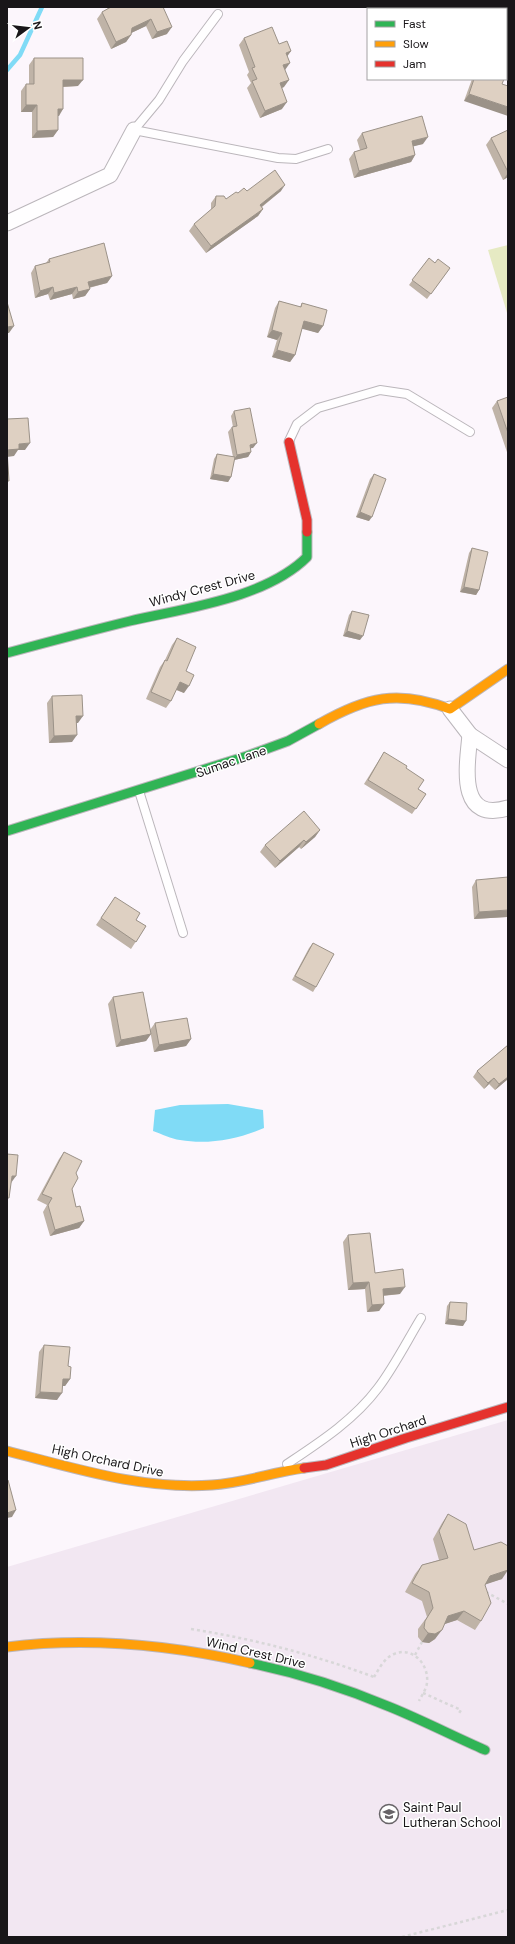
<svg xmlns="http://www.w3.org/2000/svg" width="515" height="1944" font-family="'DM Sans',sans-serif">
	<rect width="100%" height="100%" fill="#fcf6fc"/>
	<!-- built -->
	<polygon fill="#f2e7f2" points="508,1420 508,1937 7,1937 7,1567"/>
	<!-- green -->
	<polygon fill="#e6eac3" points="508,245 508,316 488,250"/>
	<!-- water -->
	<path fill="#80dbf6" d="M 228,1104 L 263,1110 L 264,1128 C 238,1139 209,1145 180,1140 C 171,1139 162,1134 153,1131 L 155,1110 L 180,1105 Z"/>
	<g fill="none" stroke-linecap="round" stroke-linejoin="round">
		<!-- stream -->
		<polyline stroke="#80dbf6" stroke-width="4.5" points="7,70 20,55 42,7"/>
		<!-- lane casing -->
		<g stroke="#bbb6bb" stroke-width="10">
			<g id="lane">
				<polyline points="218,14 183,61 159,100 134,130 278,158 296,159 328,149"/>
				<polyline points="289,441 297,424 318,408 380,390 407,394 470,432"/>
				<polyline points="139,791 183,933"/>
				<path d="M 287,1464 C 320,1442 354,1420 378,1388 C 394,1367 407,1341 421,1318"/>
			</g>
		</g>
		<!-- street casing -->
		<g stroke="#bbb6bb" stroke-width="17">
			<g id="street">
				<polyline points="7,223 110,175 134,130"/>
				<polyline points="450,709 470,735"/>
				<path d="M 508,760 L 470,735 C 467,766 457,823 508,808"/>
			</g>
		</g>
		<!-- fast casing -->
		<g stroke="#bbb6bb" stroke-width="11">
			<g id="fast">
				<path d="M 7,653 C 48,642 89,631 130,621 C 186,608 266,598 307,557 L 307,532"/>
				<polyline points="7,831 247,756 288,741 319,724"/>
				<path d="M 250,1663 C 298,1673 345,1688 390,1707 C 422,1720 453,1736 485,1750"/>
			</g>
		</g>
		<!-- slow casing -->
		<g stroke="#bbb6bb" stroke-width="11">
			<g id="slow">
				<path d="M 319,724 C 366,697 398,689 450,709 L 508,669"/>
				<path d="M 7,1451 C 74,1468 142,1490 212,1485 C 244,1483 273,1472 304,1468"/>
				<path d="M 7,1647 C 88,1637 171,1645 250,1663"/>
			</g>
		</g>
		<!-- jam casing -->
		<g stroke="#bbb6bb" stroke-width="11">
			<g id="jam">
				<polyline points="289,442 307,520 307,532"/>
				<polyline points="304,1468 326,1465 406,1438 508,1407"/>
			</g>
		</g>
		<!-- path -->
		<g stroke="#d8d7d8" stroke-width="2.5" stroke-dasharray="3 3" stroke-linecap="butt">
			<polyline points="486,1592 508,1604"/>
			<path d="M 191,1629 C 254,1639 315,1655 374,1677"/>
			<polyline points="415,1655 422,1642"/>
			<path d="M 374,1677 C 379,1669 384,1658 394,1654 C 412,1646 429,1664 427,1682 C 427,1688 422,1695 419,1701"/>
			<polyline points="423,1693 461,1710 458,1715"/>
			<polyline points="402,1937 508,1910"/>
		</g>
		<!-- lane -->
		<use href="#lane" stroke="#fffeff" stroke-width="8"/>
		<!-- street -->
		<use href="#street" stroke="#fffeff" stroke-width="15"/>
		<!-- fast -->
		<use href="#fast" stroke="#30b455" stroke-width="9"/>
		<!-- slow -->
		<use href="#slow" stroke="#ff9f0a" stroke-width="9"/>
		<!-- jam -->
		<use href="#jam" stroke="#e5322d" stroke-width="9"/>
	</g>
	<!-- wall -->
	<g fill="#bfb3a7">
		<polygon points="109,7 163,7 167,34 152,39 146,26 131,33 131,35 126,42 111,49 97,19 102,12 107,9"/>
		<polygon points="508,22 508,66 508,32 506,26"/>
		<polygon points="244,38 279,44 291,51 287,56 285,70 284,87 282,88 282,109 260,118 247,88 251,83 247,75 249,72 239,45"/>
		<polygon points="34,58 78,86 63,87 59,116 58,116 58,130 53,137 32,138 32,112 21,112 21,91 26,84 29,84 29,65"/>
		<polygon points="472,79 504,79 464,101"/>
		<polygon points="508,130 508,177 503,180 486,145 491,138"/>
		<polygon points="362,133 423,144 413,146 415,155 411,162 354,178 349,159 354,152 360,150 357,140"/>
		<polygon points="247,191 281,191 262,207 263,209 258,216 206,253 189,231 194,224 211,210 211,203 216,196 226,199 238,193"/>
		<polygon points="429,258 435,263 450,268 427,299 409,285"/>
		<polygon points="49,259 112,276 107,283 89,288 90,289 85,296 73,299 72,294 50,300 48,294 35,298 31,273 35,266 46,263"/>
		<polygon points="279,301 300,307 302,303 323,326 318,333 302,328 295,355 290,362 272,357 277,340 267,337 275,308"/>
		<polygon points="508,397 508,455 492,408 497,401"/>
		<polygon points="234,411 253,448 250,448 251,452 248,457 234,460 231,477 228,482 210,479 214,459 217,454 233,457 228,432 232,427 233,427 231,416"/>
		<polygon points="374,474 369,521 356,517 370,479"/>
		<polygon points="472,548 479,590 476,595 460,592 469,553"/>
		<polygon points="352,611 360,640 343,636 349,615"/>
		<polygon points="177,638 186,671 184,693 176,690 171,701 166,708 146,699 160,667 165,660 172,645"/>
		<polygon points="52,696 78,723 76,723 72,742 49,743 47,703"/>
		<polygon points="384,752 406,768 418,789 426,794 412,814 364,784"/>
		<polygon points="320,830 315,837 301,849 299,847 275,868 260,852 265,845"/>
		<polygon points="476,880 507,917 474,919 472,887"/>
		<polygon points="115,897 136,920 146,926 131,949 96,925"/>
		<polygon points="313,943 316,987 313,992 292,980 309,948"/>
		<polygon points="113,997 151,1034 146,1041 116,1047 108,1004"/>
		<polygon points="155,1023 191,1039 186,1046 154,1052 150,1030"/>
		<polygon points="508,1045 508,1079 495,1090 489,1084 484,1089 473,1077 477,1071"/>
		<polygon points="64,1152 76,1173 72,1189 76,1207 84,1221 79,1228 50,1236 43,1212 47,1205 37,1200 59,1159"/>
		<polygon points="348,1235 375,1273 400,1294 383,1296 384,1304 379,1311 367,1312 365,1289 348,1290 343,1242"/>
		<polygon points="450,1302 463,1326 445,1324 447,1306"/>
		<polygon points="44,1345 68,1366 70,1379 65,1386 62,1386 57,1400 35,1398 39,1352"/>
		<polygon points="448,1514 474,1550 502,1579 485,1584 481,1621 475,1630 457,1620 444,1624 435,1639 429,1643 422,1642 418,1637 418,1629 427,1617 422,1601 405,1592 415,1574 422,1565 439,1560 433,1539 442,1523"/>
	</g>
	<!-- shaded-wall -->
	<g fill="#9b9288">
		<polygon points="151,19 146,26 127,35 132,28"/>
		<polygon points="172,27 167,34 152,39 157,32"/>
		<polygon points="131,35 126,42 111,49 116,42"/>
		<polygon points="291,51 286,58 286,53"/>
		<polygon points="290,63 285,70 283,65"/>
		<polygon points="63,80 83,80 78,86 58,87"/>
		<polygon points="289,80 284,87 275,90 280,83"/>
		<polygon points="469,94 508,107 508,116 464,101"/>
		<polygon points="287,102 282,109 260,118 265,111"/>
		<polygon points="26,105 37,105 32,112 21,112"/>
		<polygon points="58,109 63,109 59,116 53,116"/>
		<polygon points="58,130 53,137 32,138 37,131"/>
		<polygon points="428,137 423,144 407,148 412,141"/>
		<polygon points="415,155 411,162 354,178 359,171"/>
		<polygon points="508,173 508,177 503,180"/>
		<polygon points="285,185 281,191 255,212 260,205"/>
		<polygon points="263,209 258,216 206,253 211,246"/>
		<polygon points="112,276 107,283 83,289 88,282"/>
		<polygon points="53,287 48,294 35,298 40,291"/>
		<polygon points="77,287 72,294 50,300 54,293"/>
		<polygon points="90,289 85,296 73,299 78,292"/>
		<polygon points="304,321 323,326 318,333 299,328"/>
		<polygon points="14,326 9,333 7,333 7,327"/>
		<polygon points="272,330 282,333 277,340 267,337"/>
		<polygon points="277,350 295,355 290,362 272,357"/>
		<polygon points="30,443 25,450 18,450 14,456 7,457 7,450 19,444"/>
		<polygon points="257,443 253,448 246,449 250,445"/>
		<polygon points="251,452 248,457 234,460 237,455"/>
		<polygon points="213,474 231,477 228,482 210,479"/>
		<polygon points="360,512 372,517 369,521 356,517"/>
		<polygon points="464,587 479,590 476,595 460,592"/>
		<polygon points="347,631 363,636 360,640 343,636"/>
		<polygon points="180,682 189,686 184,693 175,689"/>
		<polygon points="76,716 83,716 78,723 71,723"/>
		<polygon points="77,735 72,742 49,743 54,736"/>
		<polygon points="320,830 315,837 301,849 306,842"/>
		<polygon points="304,840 299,847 275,868 280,861"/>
		<polygon points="508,910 508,915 507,917 474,919 479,912"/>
		<polygon points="151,1034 146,1041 116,1047 121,1040"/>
		<polygon points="191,1039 186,1046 154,1052 159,1045"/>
		<polygon points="508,1077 508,1079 495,1090 499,1084"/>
		<polygon points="494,1078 489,1084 484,1089 488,1083"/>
		<polygon points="12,1176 16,1176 11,1183"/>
		<polygon points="84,1221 79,1228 50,1236 55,1230"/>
		<polygon points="369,1282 365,1289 348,1290 353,1283"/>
		<polygon points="405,1287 400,1294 378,1296 383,1289"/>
		<polygon points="384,1304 379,1311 367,1312 372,1305"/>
		<polygon points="448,1319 466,1321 463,1326 445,1324"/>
		<polygon points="63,1379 70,1379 65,1386 58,1386"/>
		<polygon points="40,1392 62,1393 57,1400 35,1398"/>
		<polygon points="16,1510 12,1517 7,1518 7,1513"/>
		<polygon points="508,1570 502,1579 484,1585 490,1576"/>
		<polygon points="464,1611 457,1620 442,1625 448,1616"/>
		<polygon points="442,1630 435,1639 429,1643 422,1642 428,1633"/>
	</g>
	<!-- building -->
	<g fill="#ded0c2" stroke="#9b9288">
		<polygon points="111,7 163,7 172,27 157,32 151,19 132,28 131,35 116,42 102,12"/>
		<polygon points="272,27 279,44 287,41 291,51 286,53 290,63 283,65 289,80 280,83 287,102 265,111 252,81 257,79 252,68 255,67 244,38"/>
		<polygon points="508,31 508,66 506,72 506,34"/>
		<polygon points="34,58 83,58 83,80 63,80 63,109 58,109 58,130 37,131 37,105 26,105 26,84 34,84"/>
		<polygon points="474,79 504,79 502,84 508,86 508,107 469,94"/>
		<polygon points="422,116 428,137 412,141 415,155 359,171 354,152 367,148 362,133"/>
		<polygon points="508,130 508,172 491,138"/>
		<polygon points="275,170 285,185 260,205 263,209 211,246 194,224 215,206 216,196 224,196 226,199 236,192 238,193 244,188 247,191"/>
		<polygon points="104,243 112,276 88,282 90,289 78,292 77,287 54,293 53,287 40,291 35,266 50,262 49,259"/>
		<polygon points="429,258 435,263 438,259 450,268 431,294 412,280"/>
		<polygon points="279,301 301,307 302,303 327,310 323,326 304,321 295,355 277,350 282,333 272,330"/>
		<polygon points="7,302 14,326 7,327"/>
		<polygon points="508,397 508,433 497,401"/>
		<polygon points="250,408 257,443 250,445 251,452 237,455 232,427 237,426 234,411"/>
		<polygon points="28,418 30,443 19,444 19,449 7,450 9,481 7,481 7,419"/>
		<polygon points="217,454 235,457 231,477 213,474"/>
		<polygon points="374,474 386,479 372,517 360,512"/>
		<polygon points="472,548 488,552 479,590 464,587"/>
		<polygon points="352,611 369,615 363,636 347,631"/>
		<polygon points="177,638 196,647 186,671 194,675 189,686 180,682 171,701 151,692 165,660 167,661"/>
		<polygon points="82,695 83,716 76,716 77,735 54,736 52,696"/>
		<polygon points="384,752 407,766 406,768 424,780 418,789 426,794 416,809 368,780"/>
		<polygon points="304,811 320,830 306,842 304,840 280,861 265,845"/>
		<polygon points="508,877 508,910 479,912 476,880"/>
		<polygon points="115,897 140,913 136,920 146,926 136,942 101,918"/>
		<polygon points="313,943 334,954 316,987 295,976"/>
		<polygon points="143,992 151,1034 121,1040 113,997"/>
		<polygon points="187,1018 191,1039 159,1045 155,1023"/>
		<polygon points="508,1045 508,1077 499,1084 494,1078 488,1083 477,1071"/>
		<polygon points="64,1152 82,1161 76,1173 78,1178 72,1189 76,1207 80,1206 84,1221 55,1230 48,1205 52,1198 42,1194"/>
		<polygon points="7,1154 18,1155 16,1176 12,1176 9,1198 7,1198"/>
		<polygon points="370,1233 375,1273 403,1269 405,1287 383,1289 384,1304 372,1305 369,1282 353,1283 348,1235"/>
		<polygon points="450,1302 467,1303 466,1321 448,1319"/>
		<polygon points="44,1345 70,1347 68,1366 71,1367 70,1379 63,1379 62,1393 40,1392"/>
		<polygon points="7,1480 8,1480 16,1510 7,1513"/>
		<polygon points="448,1514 466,1524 474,1550 501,1542 508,1546 508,1570 490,1576 485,1585 491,1603 481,1621 464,1611 448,1616 442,1630 435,1634 428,1633 424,1628 425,1621 433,1608 429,1592 412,1583 422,1565 448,1558 439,1531"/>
	</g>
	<!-- icons -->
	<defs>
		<g id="school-ring" transform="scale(1)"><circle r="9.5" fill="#fff" stroke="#686468" stroke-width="1.5"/><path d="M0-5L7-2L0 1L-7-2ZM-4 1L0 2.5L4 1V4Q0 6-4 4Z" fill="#686468"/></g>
	</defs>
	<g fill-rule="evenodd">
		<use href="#school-ring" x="389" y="1814"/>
	</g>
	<g text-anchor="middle" stroke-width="3" stroke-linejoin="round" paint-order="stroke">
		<!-- street labels -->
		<g font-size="13" fill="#191619" stroke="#fff">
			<text transform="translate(202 588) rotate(-15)" y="5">Windy Crest Drive</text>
			<text transform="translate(231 761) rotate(-19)" y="5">Sumac Lane</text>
			<text transform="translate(388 1431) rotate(-18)" y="5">High Orchard</text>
			<text transform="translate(108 1460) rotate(12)" y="5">High Orchard Drive</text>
			<text transform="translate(256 1652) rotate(13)" y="5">Wind Crest Drive</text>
		</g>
		<!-- poi labels -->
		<g font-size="13" fill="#191619" stroke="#fff" text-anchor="start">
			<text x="403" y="1812">Saint Paul<tspan x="403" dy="15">Lutheran School</tspan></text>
		</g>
	</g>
	<!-- border -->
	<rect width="515" height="1944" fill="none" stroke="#191619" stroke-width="16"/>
	<!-- legend -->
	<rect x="367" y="8" width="140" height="72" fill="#ffffff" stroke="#a3a2a3"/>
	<rect x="375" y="21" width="20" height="6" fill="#30b455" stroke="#a3a2a3"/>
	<text x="403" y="28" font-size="12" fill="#191619">Fast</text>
	<rect x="375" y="41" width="20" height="6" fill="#ff9f0a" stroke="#a3a2a3"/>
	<text x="403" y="48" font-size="12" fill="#191619">Slow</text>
	<rect x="375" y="61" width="20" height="6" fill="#e5322d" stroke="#a3a2a3"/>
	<text x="403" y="68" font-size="12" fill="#191619">Jam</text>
	<!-- north arrow -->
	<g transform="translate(28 28) rotate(75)" stroke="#ffffff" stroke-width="3" paint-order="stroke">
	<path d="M0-3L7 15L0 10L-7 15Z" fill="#191619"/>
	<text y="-6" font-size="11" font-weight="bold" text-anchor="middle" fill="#191619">N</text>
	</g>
</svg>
